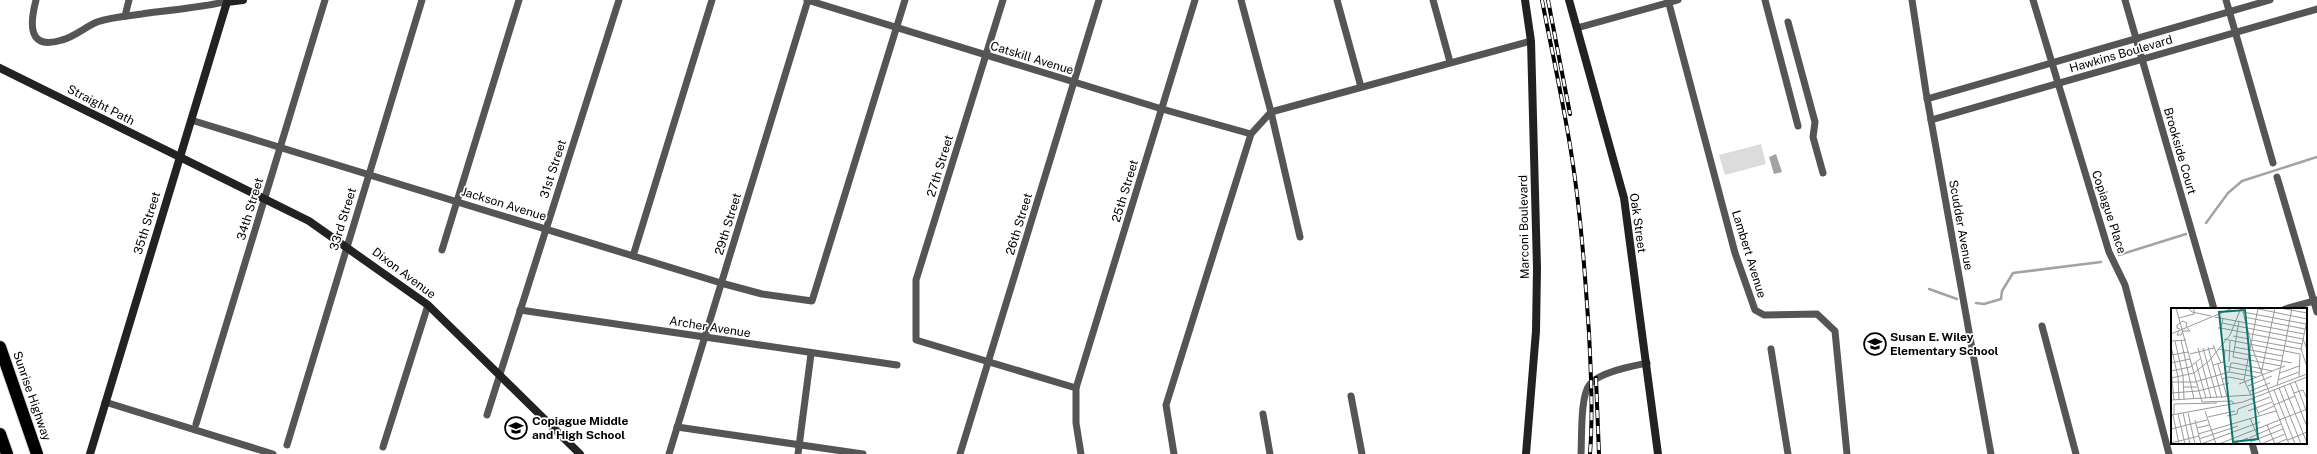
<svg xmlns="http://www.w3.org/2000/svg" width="2317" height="454" font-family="'Public Sans',sans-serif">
	<rect width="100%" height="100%" fill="#fff"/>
	<!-- green -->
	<polygon fill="#dcdcdc" points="1761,144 1766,164 1725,175 1719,155"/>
	<!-- water -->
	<polygon fill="#a3a3a3" points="1776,154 1782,172 1774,174 1769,157"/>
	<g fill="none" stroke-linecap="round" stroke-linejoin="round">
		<!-- stream -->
		<g stroke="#a3a3a3" stroke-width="2.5">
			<polyline points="2206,223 2228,193 2242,181 2317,157"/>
			<polyline points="2119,255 2186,234"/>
			<polyline points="1929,289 1957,299"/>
			<polyline points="1976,303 1984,304 2001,299 2002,291 2013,273 2101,262"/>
		</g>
		<!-- highway casing -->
		<g stroke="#dbdbdb" stroke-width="14">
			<g id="highway">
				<polyline points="0,347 37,454"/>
				<polyline points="0,434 7,454"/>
			</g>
		</g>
		<!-- street -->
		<g stroke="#555" stroke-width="7">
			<path d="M 36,0 C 30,23 27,51 62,40 C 74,37 85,27 97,22 C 111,17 127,16 142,14 C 154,12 223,5 228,0"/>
			<polyline points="807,0 1162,109 1251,134"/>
			<polyline points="1003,0 916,280 916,340 1076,388"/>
			<polyline points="1241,0 1271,112 1300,237"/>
			<polyline points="1337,0 1361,87"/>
			<polyline points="1433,0 1450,62"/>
			<polyline points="1668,0 1735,253 1755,310 1764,315 1817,314 1835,331 1847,454"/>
			<polyline points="1765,0 1798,126"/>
			<polyline points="1912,0 1926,92 1991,454"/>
			<polyline points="2033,0 2109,252 2125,285 2169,454"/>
			<polyline points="2125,0 2214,309"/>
			<polyline points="2226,0 2273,163"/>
			<polyline points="125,16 129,0"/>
			<polyline points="1788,22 1815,122 1813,137 1823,173"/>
			<polyline points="1577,28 1678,0"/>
			<polyline points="1927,99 2270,0"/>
			<polyline points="191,120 721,283 762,294 812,301 905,0"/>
			<polyline points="1931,120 2317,9"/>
			<polyline points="2277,177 2317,312"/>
			<polyline points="442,250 519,0"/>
			<polyline points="633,256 712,0"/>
			<polyline points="2285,309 2317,300"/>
			<polyline points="520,310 897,365"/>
			<polyline points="2042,326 2076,454"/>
			<polyline points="1771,349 1788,454"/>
			<polyline points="1351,396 1362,454"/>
			<polyline points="105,402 273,454"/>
			<polyline points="1263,414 1270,454"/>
			<polyline points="487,415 619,0"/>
			<polyline points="196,424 325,0"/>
			<polyline points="677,427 863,454"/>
			<polyline points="2252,443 2255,454"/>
			<polyline points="287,445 422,0"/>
			<polyline points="383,447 428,305"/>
			<polyline points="669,454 808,0"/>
			<polyline points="798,454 811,354"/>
			<polyline points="960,454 1099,0"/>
			<polyline points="1081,454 1076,423 1076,388 1195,0"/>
			<polyline points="1174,454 1166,405 1251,134 1271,112 1531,41"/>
			<path d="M 1581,454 C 1582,438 1580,395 1590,384 C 1600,372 1632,366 1647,363"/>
		</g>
		<!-- secondary -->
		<g stroke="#222" stroke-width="8">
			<polyline points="1525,0 1531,41 1537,268 1536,331 1526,454"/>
			<polyline points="1569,0 1624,198 1658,454"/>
			<polyline points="0,68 309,221 428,305 580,454"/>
			<polyline points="90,454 227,2 243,0"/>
		</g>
		<!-- highway -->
		<use href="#highway" stroke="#000" stroke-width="12"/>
		<!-- rail casing -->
		<g stroke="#000" stroke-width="4">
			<g id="rail">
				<path d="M 1542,0 C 1552,52 1564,105 1572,158 C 1581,216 1585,274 1589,333 C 1591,373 1593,414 1590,454"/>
				<polyline points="1548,0 1570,114"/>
				<polyline points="1596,378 1599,454"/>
			</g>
		</g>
		<!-- rail -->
		<use href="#rail" stroke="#fff" stroke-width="2.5" stroke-dasharray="8" stroke-linecap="butt"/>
	</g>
	<!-- icons -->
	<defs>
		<g id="school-ring" transform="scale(1.15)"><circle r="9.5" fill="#fff" stroke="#000" stroke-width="1.5"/><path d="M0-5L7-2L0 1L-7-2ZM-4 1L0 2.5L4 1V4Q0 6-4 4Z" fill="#000"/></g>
	</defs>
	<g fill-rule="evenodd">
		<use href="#school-ring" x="1875" y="344"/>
		<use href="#school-ring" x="516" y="428"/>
	</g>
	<g text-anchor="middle" stroke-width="3.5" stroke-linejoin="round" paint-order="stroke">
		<!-- street labels -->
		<g font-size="12" fill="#000" stroke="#fff">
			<text transform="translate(2121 54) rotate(-16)" y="4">Hawkins Boulevard</text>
			<text transform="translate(1032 58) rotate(17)" y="4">Catskill Avenue</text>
			<text transform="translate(101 105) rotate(27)" y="4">Straight Path</text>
			<text transform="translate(2180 151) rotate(74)" y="4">Brookside Court</text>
			<text transform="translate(940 166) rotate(-73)" y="4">27th Street</text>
			<text transform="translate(553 169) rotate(-72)" y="4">31st Street</text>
			<text transform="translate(1125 191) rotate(-73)" y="4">25th Street</text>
			<text transform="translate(504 204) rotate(17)" y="4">Jackson Avenue</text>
			<text transform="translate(250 209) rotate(-73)" y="4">34th Street</text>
			<text transform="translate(2109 212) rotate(72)" y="4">Copiague Place</text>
			<text transform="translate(343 219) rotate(-73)" y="4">33rd Street</text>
			<text transform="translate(147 223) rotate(-73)" y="4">35th Street</text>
			<text transform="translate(1638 223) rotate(82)" y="4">Oak Street</text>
			<text transform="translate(728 224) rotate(-73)" y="4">29th Street</text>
			<text transform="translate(1019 224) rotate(-73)" y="4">26th Street</text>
			<text transform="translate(1961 225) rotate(80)" y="4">Scudder Avenue</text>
			<text transform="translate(1524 227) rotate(-91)" y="4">Marconi Boulevard</text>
			<text transform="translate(1749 254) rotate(73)" y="4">Lambert Avenue</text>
			<text transform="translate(404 273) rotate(37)" y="4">Dixon Avenue</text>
			<text transform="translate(710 327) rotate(9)" y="4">Archer Avenue</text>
			<text transform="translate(32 396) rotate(71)" y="4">Sunrise Highway</text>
		</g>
		<!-- poi labels -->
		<g font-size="12" font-weight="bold" fill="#000" stroke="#fff" text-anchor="start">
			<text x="1890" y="341">Susan E. Wiley<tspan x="1890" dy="14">Elementary School</tspan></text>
			<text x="532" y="425">Copiague Middle<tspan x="532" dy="14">and High School</tspan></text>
		</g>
	</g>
	<!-- overview -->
	<g transform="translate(2171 308)">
		<rect width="136" height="136" fill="#fff"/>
		<path fill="none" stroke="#999" stroke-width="1" d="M 5,0 L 31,94M 17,0 L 21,4 L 40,8M 83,0 L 136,11M 109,0 L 136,5M 44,9 L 133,26M 73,9 L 134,21M 8,10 L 23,6 L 23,0M 68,13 L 62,49 L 110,58M 51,15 L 132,31 L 136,41M 47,20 L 50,20 L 52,10M 50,20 L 131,36M 9,21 L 6,20 L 6,17 L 12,13 L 16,15 L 15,19M 8,23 L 6,27 L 10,27 L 12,23 L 19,23 L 16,20M 0,26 L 62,0M 62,28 L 78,31M 53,31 L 129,46M 10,32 L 23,91M 81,32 L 130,41 L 136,59M 0,33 L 15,32M 4,33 L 12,68 L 13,91M 42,37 L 50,55M 0,38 L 7,69 L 8,91M 37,39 L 51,90M 63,39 L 112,48M 27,40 L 40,90M 32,40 L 46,90M 48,41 L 121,55M 130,42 L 136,12M 19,46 L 43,40M 0,47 L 17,44M 58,54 L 59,33M 0,55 L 19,51M 25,55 L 35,90M 47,56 L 56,89M 42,57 L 53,54 L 54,42M 53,58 L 90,65M 0,62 L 3,92M 0,63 L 19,59 L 29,51M 58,64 L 60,55 L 63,55 L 101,63M 109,65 L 128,58M 90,66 L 104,0M 128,69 L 129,46M 0,70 L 23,65 L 38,53 L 59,27 L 70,0M 51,71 L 58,69 L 73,72 L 80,87M 73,72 L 87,0M 107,72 L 128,64M 124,73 L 136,105M 0,74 L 24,74 L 58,64 L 85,69M 119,75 L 136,119M 68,76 L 114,58M 77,78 L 101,68M 106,78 L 121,0M 113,78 L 136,135M 13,79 L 26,79M 108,80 L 130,136M 103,82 L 124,136M 79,83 L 99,75M 0,85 L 27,83 L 58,75M 123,85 L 132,82 L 136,91M 81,90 L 88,107M 0,92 L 80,87 L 136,66M 31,94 L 61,93 L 63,96M 103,97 L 124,88M 34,103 L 45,136M 77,103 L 101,94M 12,105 L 19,136M 17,105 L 24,136M 87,105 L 103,98M 7,106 L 14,136M 0,107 L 72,94 L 136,69M 2,107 L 8,136M 3,107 L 3,96 L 46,95M 56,108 L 66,106 L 67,101 L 99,89M 37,109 L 64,103M 79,110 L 90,136M 24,112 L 30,136M 96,117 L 104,136M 26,120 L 38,117M 0,121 L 36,112M 27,126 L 105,103M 78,130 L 110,116M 28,131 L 67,118M 117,132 L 136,124M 79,134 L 112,121M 0,135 L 28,128M 30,136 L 89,114M 48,136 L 136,101M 62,136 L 77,130M 90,136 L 114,126M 104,136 L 116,131M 118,136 L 82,42 L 72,4 L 135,16"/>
		<path fill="#0f766e" fill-opacity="0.15" stroke="#0f766e" stroke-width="2" d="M 74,2 L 87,131 L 62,134 L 48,4 Z"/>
		<rect width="136" height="136" fill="none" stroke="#000" stroke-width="2"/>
	</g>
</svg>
